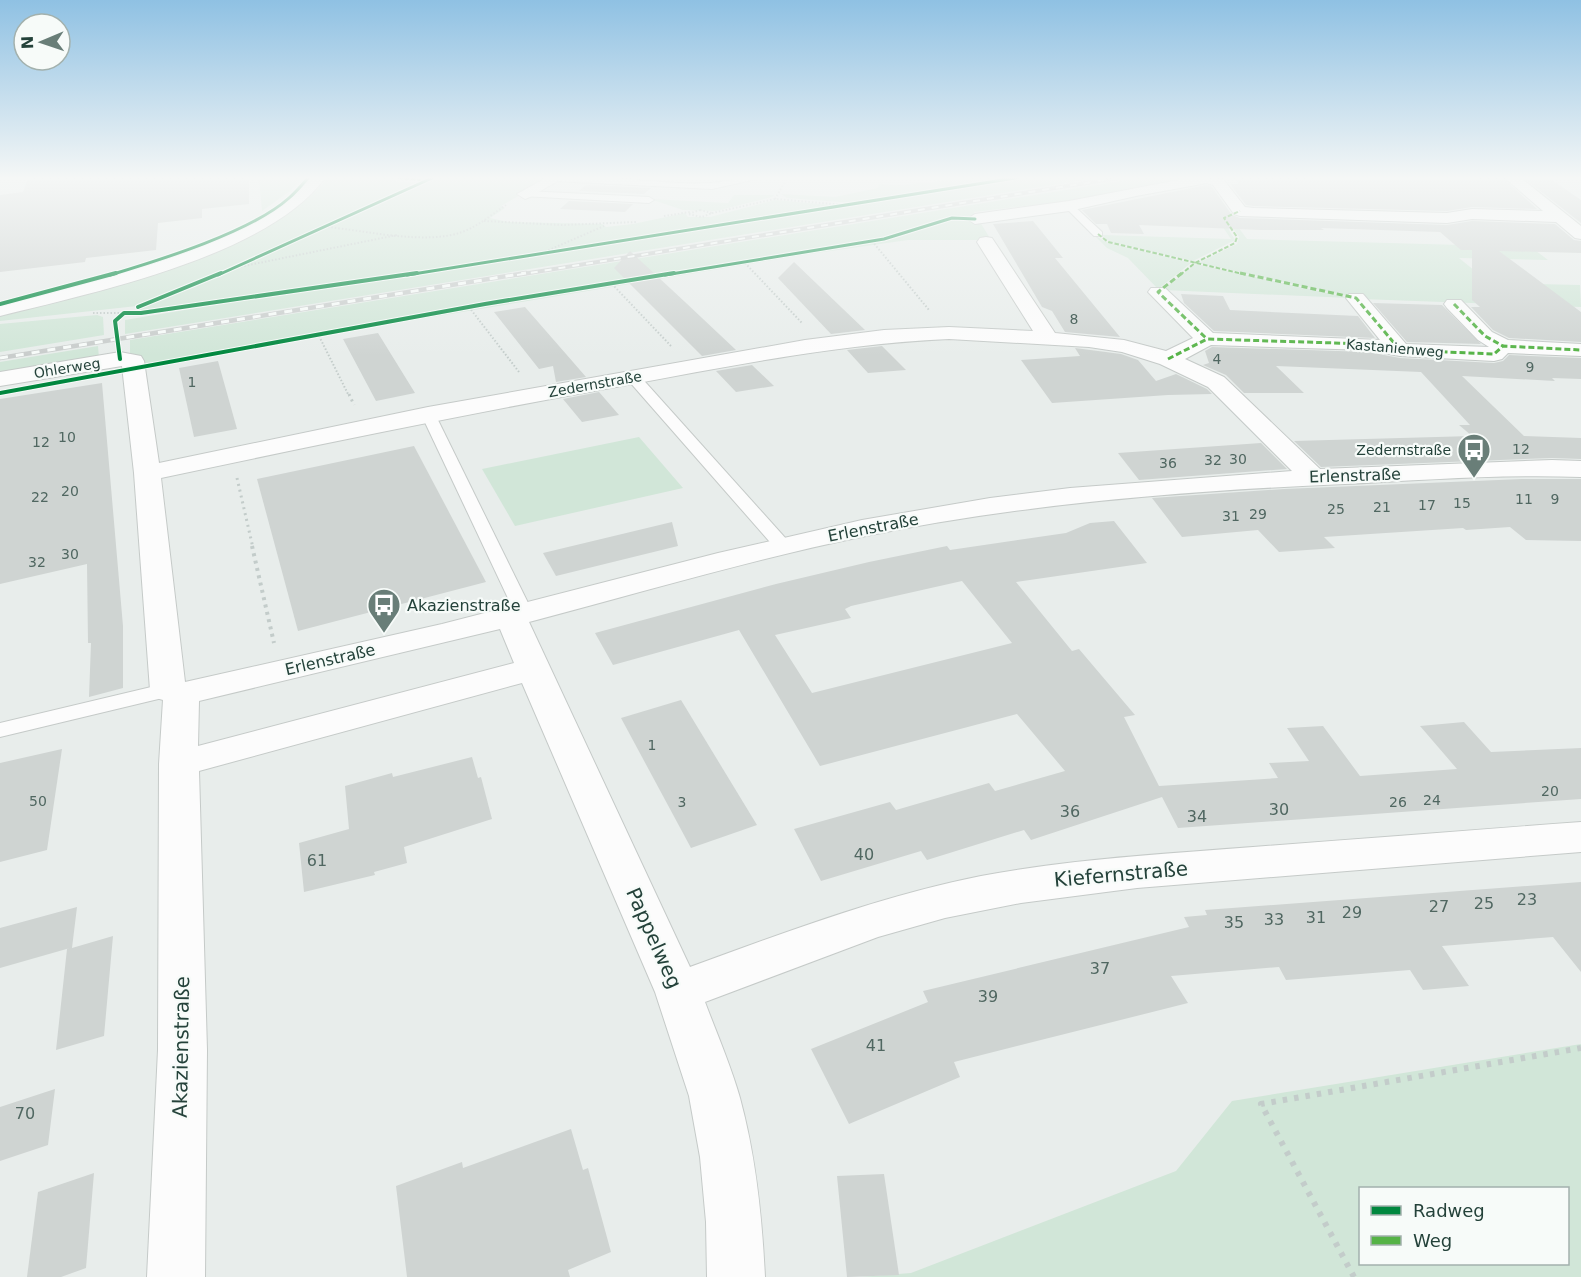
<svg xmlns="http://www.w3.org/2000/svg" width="1581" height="1277" font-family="'DejaVu Sans',sans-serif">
	<rect width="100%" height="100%" fill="#e8edeb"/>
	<!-- green -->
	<g fill="#d1e6d8" fill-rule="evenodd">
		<polygon points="259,178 302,178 290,191 262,211"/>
		<path d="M 327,178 L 393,178 L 393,181 L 419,183 L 408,187 L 412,189 L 435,178 L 549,178 L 501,206 L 505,208 L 490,218 L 508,222 L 602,224 L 606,227 L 633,224 L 685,213 L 688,217 L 710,217 L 775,200 L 830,205 L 828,208 L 549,253 L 987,184 L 1014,178 L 1096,178 L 125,334 L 125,320 L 238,301 L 135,316 L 137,306 L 0,321 L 0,315 L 24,309 L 271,223 C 292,211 313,198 327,178 Z"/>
		<polygon points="970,178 1008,178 854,203 787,198 781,194 835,197 878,188 879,184 902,185"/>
		<polygon points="1140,178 1182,178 1068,201 974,212 991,240 908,240 809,254 139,366 130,353 130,340"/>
		<polygon points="734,195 774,195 772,197 716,211 683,210 650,199 728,203"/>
		<polygon points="1218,220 1223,220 1235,240 1193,261 1110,242 1102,235 1231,239"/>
		<polygon points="1228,220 1233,220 1247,239 1531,247 1548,260 1459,258 1490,283 1580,285 1581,307 1361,299 1198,263 1237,244 1239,237"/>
		<polygon points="1094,235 1106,242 1191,263 1158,289 1128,258 1107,248"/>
		<polygon points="1196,264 1350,298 1163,290"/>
		<polygon points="97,315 103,317 104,335 0,352 0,324"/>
		<polygon points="98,346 99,358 0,377 0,362"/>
		<polygon points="639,437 683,488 515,526 482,469"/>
		<path d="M 1581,1044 L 1581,1277 L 860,1277 L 911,1273 L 1176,1171 L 1232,1101 ZM 1360,1188 L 1568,1188 L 1568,1264 L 1360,1264 Z"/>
	</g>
	<!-- building -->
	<g fill="#cfd4d2" fill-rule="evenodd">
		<polygon points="28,178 249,178 249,204 202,209 202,218 158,223 156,250 86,258 85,262 0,272 0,195 23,192"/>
		<polygon points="1234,178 1475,179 1473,178 1503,178 1537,209 1472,207 1447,211 1254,206 1246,205 1230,184 1239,184"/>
		<polygon points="1525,179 1552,180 1581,200 1581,223"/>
		<polygon points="586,185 651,188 644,194 579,191"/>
		<polygon points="1207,185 1212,187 1232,215 1240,218 1447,225 1472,221 1555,224 1574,240 1581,241 1581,253 1499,251 1581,312 1581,342 1509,338 1493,330 1471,307 1480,307 1472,300 1472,250 1461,250 1440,232 1321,228 1324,230 1261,230 1139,225 1144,234 1111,233 1107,224 1096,224 1082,210"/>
		<polygon points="569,201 633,204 625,212 560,209"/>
		<polygon points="1033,221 1063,258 1055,258 1120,337 1065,332 1052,311 1042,307 993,224"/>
		<polygon points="630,251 685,302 736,350 702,356 614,268"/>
		<polygon points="794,262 865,330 831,334 778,278"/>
		<polygon points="1181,294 1223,296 1230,310 1358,316 1375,338 1214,331 1184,303"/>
		<polygon points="1373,303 1442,305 1481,344 1407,342"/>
		<polygon points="525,307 573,362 586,377 556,382 553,366 539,369 494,312"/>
		<polygon points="378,333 386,346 415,393 376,401 343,339"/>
		<polygon points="882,346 906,370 868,373 847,350"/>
		<polygon points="1212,347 1368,352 1400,358 1494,363 1503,361 1509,355 1581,358 1581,379 1552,378 1555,381 1462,376 1524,436 1581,438 1581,459 1552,458 1321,467 1294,441 1472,436 1459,425 1470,425 1421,372 1276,366 1304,393 1244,393 1226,375 1203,365 1209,363 1205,351"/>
		<polygon points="1075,348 1121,354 1138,360 1156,381 1176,374 1207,389 1212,394 1168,395 1052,403 1021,360 1080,356"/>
		<polygon points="218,361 237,429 194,437 179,368"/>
		<polygon points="752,365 774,386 736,392 716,371"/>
		<polygon points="102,383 123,626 123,688 89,697 91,643 88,643 87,564 0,584 0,399"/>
		<polygon points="599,392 619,415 582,422 563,399"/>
		<polygon points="1261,443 1287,469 1139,480 1118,453"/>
		<polygon points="414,446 486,582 298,631 257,479"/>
		<polygon points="1522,479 1581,479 1581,541 1526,540 1510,527 1466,530 1463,528 1324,537 1335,548 1279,552 1258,530 1182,537 1152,498 1284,489"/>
		<path d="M 1114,521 L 1147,563 L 1016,582 L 1072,651 L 1079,649 L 1135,715 L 1124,717 L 1159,786 L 1278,778 L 1269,763 L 1309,761 L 1287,728 L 1323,726 L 1360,776 L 1457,769 L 1420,726 L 1464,722 L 1491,752 L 1581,748 L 1581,799 L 1178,828 L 1162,797 L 1031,840 L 1024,830 L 927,860 L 921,851 L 821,881 L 794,829 L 890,802 L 896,810 L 989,783 L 995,791 L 1065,771 L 1017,714 L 820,766 L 739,630 L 613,665 L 595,633 L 776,584 L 869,562 L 947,546 L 950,550 L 1066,533 L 1090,523 ZM 962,581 L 1012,643 L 812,693 L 775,635 L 851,618 L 845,609 L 851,606 Z"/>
		<polygon points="672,522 678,546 556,576 543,553"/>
		<polygon points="681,700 757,825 691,848 621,718"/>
		<polygon points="62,749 47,850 0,862 0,763"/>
		<polygon points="472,757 478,778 481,777 492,819 404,847 407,863 374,872 375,875 304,892 299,843 349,829 345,786 392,773 393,777"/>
		<polygon points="1581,882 1581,972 1553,937 1442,946 1469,986 1423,990 1410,970 1286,980 1279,967 1171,976 1188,1003 954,1062 960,1077 849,1124 811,1049 928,1002 923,991 1189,927 1184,917 1207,915 1205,910"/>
		<polygon points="77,907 72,948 113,936 104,1036 56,1050 67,949 70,948 0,968 0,928"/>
		<polygon points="55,1089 48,1145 0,1161 0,1107"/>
		<polygon points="571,1129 583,1170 588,1168 611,1252 568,1270 570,1277 407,1277 396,1186 462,1162 463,1168"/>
		<polygon points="94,1173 86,1268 61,1277 27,1277 38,1192"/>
		<polygon points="884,1174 899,1275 847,1277 837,1176"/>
	</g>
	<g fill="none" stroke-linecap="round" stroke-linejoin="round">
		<!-- service casing -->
		<g stroke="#c5cac8" stroke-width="2">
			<g id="service">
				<path d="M 551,178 C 604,172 658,186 711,183 C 728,182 744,176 761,178 L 712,189 L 555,181 Z"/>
				<polygon points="525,191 649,197 654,200 649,203 522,196 520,194"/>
				<polygon points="1066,204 1072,204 1102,232 1102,236 1094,236 1066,208"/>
				<polygon points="633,373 638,374 788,541 791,545 788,549 776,549 628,380 626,377"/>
				<polygon points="428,410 435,414 533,613 531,617 517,617 515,613 421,414"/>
				<polygon points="168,683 175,685 178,690 175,695 0,737 0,723"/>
			</g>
		</g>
		<!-- minor casing -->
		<g stroke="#c5cac8" stroke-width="2">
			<g id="minor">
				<polygon points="546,178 563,178 530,197 525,199 517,194"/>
				<polygon points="1189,178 1223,179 1245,207 1254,208 1447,213 1472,209 1543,211 1505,178 1521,178 1581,226 1581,239 1575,238 1556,222 1472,219 1447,223 1240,216 1234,214 1213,185 1207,183 1136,196 1069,211 975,224 967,219 975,214 1069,201"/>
				<path d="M 986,237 L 992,238 L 1055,333 L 1124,340 L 1166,351 L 1193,338 L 1148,292 L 1151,288 L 1165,288 L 1213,333 L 1380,340 L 1346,298 L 1349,294 L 1363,294 L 1406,344 L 1489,347 L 1478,340 L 1447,308 L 1444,304 L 1447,300 L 1461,300 L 1492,332 L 1508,340 L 1581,344 L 1581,356 L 1508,353 L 1502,359 L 1494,361 L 1400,356 L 1368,350 L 1211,345 L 1185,359 L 1224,377 L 1320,469 L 1552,460 L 1581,461 L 1581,477 C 1503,474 1424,480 1345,484 C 1183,491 1020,504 861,537 C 749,560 639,593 529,622 L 690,967 C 786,932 881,896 981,876 C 1071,859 1163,854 1253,847 C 1363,839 1472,830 1581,822 L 1581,852 L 1137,888 L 1021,903 L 945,918 L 878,937 L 705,1002 C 717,1034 731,1066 740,1098 C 756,1157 762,1216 765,1277 L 707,1277 L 706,1222 L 700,1157 L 689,1096 L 655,992 L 522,683 L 199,771 L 207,1050 L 205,1277 L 147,1277 L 158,1050 L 159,764 L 163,700 L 156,698 L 150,690 L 134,473 L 122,366 L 0,386 L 0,372 L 120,352 L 141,356 L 144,361 L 159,463 L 428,407 L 805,340 L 884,330 L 949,327 L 1033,331 L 977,242 L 980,238 ZM 949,339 L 1089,347 L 1122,352 L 1160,364 L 1208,387 L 1292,471 L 1070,488 L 990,498 L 862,520 L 718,553 L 442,624 L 185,682 L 161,478 C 316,445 471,413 627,385 C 734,365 840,344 949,339 ZM 500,629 L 514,663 L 198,746 L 199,701 Z"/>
			</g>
		</g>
		<!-- tertiary casing -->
		<g stroke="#c5cac8" stroke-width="2">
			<path id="tertiary" d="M 310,178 L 325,178 C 268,256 92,293 0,316 L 0,304 C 87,283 217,255 287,200 C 295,193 302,185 310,178 Z"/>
		</g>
		<!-- path-far3 -->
		<g stroke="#c3ccca" stroke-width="2" stroke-dasharray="1.5 2" stroke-linecap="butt">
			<polyline points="775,199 787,178"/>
			<polygon points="700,210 712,213 702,217 688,214"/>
			<polyline points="712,213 775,199 845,205"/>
			<polyline points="664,216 690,212"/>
			<polyline points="484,221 562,225 636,222"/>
			<path d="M 328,227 C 367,231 426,245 462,232 C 479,226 492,214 506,205"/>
			<polyline points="872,241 929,310"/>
			<polyline points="542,253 604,226"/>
			<polyline points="745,263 802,323"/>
			<polyline points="234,268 397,235"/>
			<polyline points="612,284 671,346"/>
			<polyline points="469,307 519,372"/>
			<polyline points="93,313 124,313"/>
			<polyline points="319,336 349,396"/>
		</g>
		<!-- path-far2 -->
		<g stroke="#c3ccca" stroke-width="3" stroke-dasharray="2 4" stroke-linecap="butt">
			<polyline points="349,394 354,405"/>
			<polyline points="237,478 253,548"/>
		</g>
		<!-- path-far1 -->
		<polyline stroke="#c3ccca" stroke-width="4" stroke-dasharray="3 4.5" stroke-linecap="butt" points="252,546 274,643"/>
		<!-- path -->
		<polyline stroke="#c3ccca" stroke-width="6" stroke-dasharray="4.5 7" stroke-linecap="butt" points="1354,1277 1261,1104 1581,1048"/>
		<!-- service -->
		<use href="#service" fill="#fcfcfc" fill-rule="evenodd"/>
		<!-- minor -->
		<use href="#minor" fill="#fcfcfc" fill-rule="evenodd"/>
		<!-- tertiary -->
		<use href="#tertiary" fill="#fcfcfc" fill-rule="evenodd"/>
		<!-- rail-far1 casing -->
		<g stroke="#c9cdcc" stroke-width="4">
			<polyline id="rail-far1" points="517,275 1117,178"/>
		</g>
		<!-- rail casing -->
		<g stroke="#c9cdcc" stroke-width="4.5">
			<polyline id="rail" points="0,358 526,273"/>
		</g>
		<!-- rail-far1 -->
		<use href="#rail-far1" stroke="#f7fbf9" stroke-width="2" stroke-dasharray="7" stroke-linecap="butt"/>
		<!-- rail -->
		<use href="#rail" stroke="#f7fbf9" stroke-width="3" stroke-dasharray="8" stroke-linecap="butt"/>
		<!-- quiet-far1 -->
		<g stroke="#55b346" stroke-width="2" stroke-dasharray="4.5 2" stroke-linecap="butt">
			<polyline points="398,178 421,180"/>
			<polyline points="1098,234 1108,242 1247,275"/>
			<polyline points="1180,275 1195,263 1235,243 1237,237 1224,218 1240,211"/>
		</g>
		<!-- quiet -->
		<g stroke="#55b346" stroke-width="3" stroke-dasharray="6 3" stroke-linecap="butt">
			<polyline points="1182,273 1158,292 1207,339"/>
			<polyline points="1240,273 1356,298 1400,350"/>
			<polyline points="1454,304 1485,336 1503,346"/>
			<polyline points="1168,359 1207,339 1368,344 1400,350 1494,354 1503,346 1581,350"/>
		</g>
		<!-- cycleway-far1 casing -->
		<g stroke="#f7fbf9" stroke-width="5">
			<g id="cycleway-far1">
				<path d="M 110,275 C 160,260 251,232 289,198 C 296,192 302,185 308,178"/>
				<polyline points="218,275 432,178"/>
				<polyline points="407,275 1015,178"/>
				<polyline points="665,275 884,239 952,218 975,219"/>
			</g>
		</g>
		<!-- cycleway casing -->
		<g stroke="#f7fbf9" stroke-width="6">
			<g id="cycleway">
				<polyline points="0,304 116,273"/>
				<polyline points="138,307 221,273"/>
				<polyline points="120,359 115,321 124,313 141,313 417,273"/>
				<polyline points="0,393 485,304 674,273"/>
			</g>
		</g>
		<!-- cycleway-far1 -->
		<use href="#cycleway-far1" stroke="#00873e" stroke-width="3"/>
		<!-- cycleway -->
		<use href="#cycleway" stroke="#00873e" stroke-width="4"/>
	</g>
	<!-- sky -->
	<linearGradient id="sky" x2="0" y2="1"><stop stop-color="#8fc1e3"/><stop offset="0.5" stop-color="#f5f7f6"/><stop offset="1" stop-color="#f5f7f6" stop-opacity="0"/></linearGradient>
	<rect width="1581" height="356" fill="url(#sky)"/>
	<!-- icons -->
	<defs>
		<g id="bus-pin" transform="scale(1.725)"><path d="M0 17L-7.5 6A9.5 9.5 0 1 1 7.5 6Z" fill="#697e78" stroke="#f7fbf9"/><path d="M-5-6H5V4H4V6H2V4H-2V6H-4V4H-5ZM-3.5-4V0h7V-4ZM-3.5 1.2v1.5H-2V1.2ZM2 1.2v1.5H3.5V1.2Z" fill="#fff"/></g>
	</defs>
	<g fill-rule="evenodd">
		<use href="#bus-pin" x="1474" y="450"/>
		<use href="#bus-pin" x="384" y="605"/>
	</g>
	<g text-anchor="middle" stroke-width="4.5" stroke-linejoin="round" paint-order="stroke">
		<!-- number labels -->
		<g font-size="14" fill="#506761">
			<text x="1074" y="324">8</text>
			<text x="1217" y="364">4</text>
			<text x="1530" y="372">9</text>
			<text x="192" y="387">1</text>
			<text x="67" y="442">10</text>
			<text x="41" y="447">12</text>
			<text x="1521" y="454">12</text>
			<text x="1238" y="464">30</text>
			<text x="1213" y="465">32</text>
			<text x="1168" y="468">36</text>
			<text x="70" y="496">20</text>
			<text x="40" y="502">22</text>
			<text x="1524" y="504">11</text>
			<text x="1555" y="504">9</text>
			<text x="1462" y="508">15</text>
			<text x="1427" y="510">17</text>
			<text x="1382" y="512">21</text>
			<text x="1336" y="514">25</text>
			<text x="1258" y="519">29</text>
			<text x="1231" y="521">31</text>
			<text x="70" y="559">30</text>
			<text x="37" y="567">32</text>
			<text x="652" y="750">1</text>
			<text x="1550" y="796">20</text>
			<text x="1432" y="805">24</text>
			<text x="38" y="806">50</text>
			<text x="682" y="807">3</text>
			<text x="1398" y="807">26</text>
		</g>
		<!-- far-street labels -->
		<g font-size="14" fill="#24423a" stroke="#f7fbf9">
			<text transform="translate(1395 348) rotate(5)" y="5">Kastanienweg</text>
			<text transform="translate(67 368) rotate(-9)" y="5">Ohlerweg</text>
			<text transform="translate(595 384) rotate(-10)" y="5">Zedernstraße</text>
		</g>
		<!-- far-poi labels -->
		<g font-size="14" fill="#24423a" stroke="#f7fbf9" text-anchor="end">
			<text x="1451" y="455">Zedernstraße</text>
		</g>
		<!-- street labels -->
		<g font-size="16" fill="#24423a" stroke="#f7fbf9">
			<text transform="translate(1355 475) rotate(-2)" y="6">Erlenstraße</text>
			<text transform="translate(873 527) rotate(-11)" y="6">Erlenstraße</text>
			<text transform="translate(330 659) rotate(-13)" y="6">Erlenstraße</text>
		</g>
		<!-- poi labels -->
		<g font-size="16" fill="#24423a" stroke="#f7fbf9" text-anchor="start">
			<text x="407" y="611">Akazienstraße</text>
		</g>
		<!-- near-number labels -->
		<g font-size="16" fill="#506761">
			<text x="1279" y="815">30</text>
			<text x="1070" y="817">36</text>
			<text x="1197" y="822">34</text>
			<text x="864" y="860">40</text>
			<text x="317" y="866">61</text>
			<text x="1527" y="905">23</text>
			<text x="1484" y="909">25</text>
			<text x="1439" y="912">27</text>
			<text x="1352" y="918">29</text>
			<text x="1316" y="923">31</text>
			<text x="1274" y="925">33</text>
			<text x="1234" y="928">35</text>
			<text x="1100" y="974">37</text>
			<text x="988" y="1002">39</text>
			<text x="876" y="1051">41</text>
			<text x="25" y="1119">70</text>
		</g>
		<!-- near-street labels -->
		<g font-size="20" fill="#24423a" stroke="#f7fbf9">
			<text transform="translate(1121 874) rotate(-5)" y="7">Kiefernstraße</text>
			<text transform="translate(654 938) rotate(66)" y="7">Pappelweg</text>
			<text transform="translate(181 1047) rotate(-89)" y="7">Akazienstraße</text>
		</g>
	</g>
	<!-- legend -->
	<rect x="1359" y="1187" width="210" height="78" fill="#f7fbf9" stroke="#a3b1ad" stroke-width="1.5"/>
	<rect x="1371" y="1206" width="30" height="9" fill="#00873e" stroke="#a3b1ad" stroke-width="1.5"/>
	<text x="1413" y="1217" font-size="18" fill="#24423a">Radweg</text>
	<rect x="1371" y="1236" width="30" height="9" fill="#55b346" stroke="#a3b1ad" stroke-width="1.5"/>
	<text x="1413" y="1247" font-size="18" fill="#24423a">Weg</text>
	<!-- north arrow -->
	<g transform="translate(42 42) rotate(268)"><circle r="28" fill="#f7fbf9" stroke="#a3b1ad" stroke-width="1.5"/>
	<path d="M0-4.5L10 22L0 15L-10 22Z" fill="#697e78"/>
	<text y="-9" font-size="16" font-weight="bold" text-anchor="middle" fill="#24423a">N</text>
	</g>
</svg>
